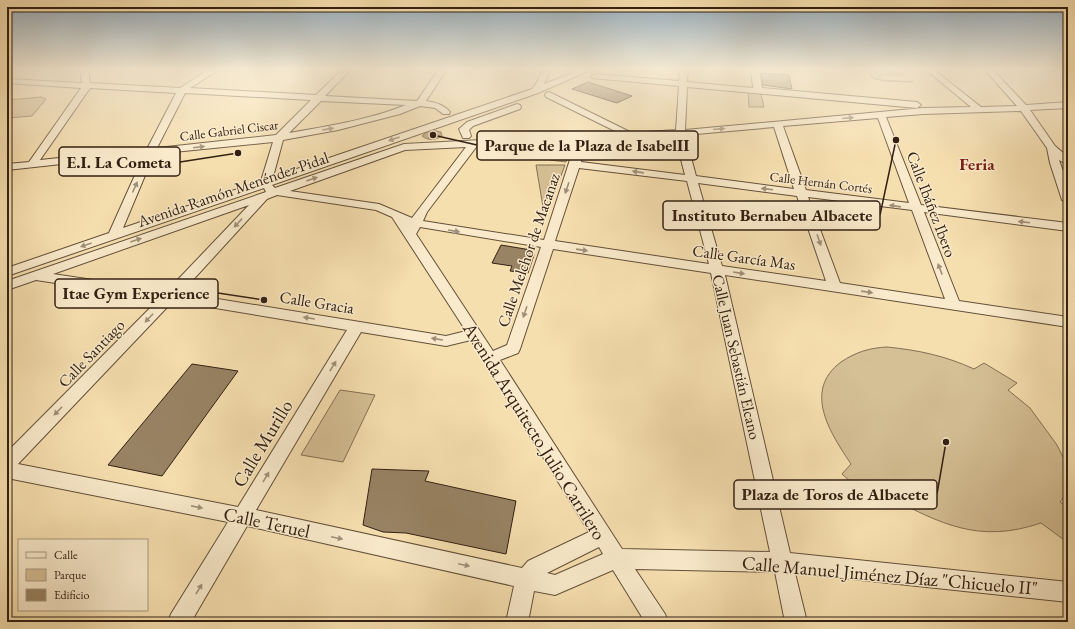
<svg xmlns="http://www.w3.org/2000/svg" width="1075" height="629" font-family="'EB Garamond',serif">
	<rect width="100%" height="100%" fill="#f6dfaf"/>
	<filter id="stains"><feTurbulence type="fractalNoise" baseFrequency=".005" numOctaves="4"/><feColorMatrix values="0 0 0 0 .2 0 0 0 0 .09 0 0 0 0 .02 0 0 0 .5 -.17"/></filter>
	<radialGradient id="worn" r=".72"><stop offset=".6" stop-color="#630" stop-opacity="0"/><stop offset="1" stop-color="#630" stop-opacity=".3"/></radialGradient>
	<!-- green -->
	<g fill="#d5bf94" stroke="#847054">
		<polygon points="868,71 901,72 904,75 879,75 883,80 913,82 884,81 872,78"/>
		<polygon points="748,92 761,94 764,107 749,107"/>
		<polygon points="41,97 46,99 32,116 7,118 7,103 9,100"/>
		<path d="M 568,145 L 571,147 L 566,162 C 552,160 539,161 532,147 Z"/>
		<polygon points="536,165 565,165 545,219"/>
		<path d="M 887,347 C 918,350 946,356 974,369 L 984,363 L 1017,383 L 1008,390 L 1030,408 L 1057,445 L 1065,461 L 1067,480 L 1067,492 L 1060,502 L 1068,507 L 1067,542 L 1041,523 C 979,544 941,524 887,496 L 877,505 L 842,474 L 851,464 C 831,434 802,391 841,362 C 856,352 869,348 887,347 Z"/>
		<polygon points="340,390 375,395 343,462 301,455"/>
	</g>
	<!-- water -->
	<path fill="#b49e7a" stroke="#806c51" d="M 432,130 L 441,132 L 442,136 C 436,140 428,141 422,136 L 426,132 Z"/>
	<!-- building -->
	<g fill="#988364" stroke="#332013">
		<polygon points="761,73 789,75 792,89 763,85"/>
		<polygon points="588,82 632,96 617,103 572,89"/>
		<polygon points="501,245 531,250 534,255 528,273 510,271 512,266 492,263"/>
		<polygon points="192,364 238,371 162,476 108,465"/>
		<polygon points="372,469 429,471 425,481 516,501 506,554 406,533 383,532 363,525"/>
	</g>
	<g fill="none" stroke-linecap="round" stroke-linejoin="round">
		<!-- street casing -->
		<g stroke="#64503a" stroke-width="2">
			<g id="street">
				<path d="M 80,69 L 88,69 L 90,83 L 180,88 L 209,69 L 218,69 L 217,71 L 190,88 L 316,95 L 343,69 L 351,69 L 325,96 L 417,101 L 439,69 L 447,69 L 426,101 C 435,102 444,105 450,112 L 449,114 L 443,114 L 435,108 L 420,106 L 400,114 L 338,130 L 283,140 L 273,177 L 532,89 L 536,84 L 543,69 L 551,69 L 544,84 L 583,69 L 593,69 L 538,93 L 272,185 L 275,188 L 404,144 L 619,133 L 546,97 L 545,95 L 546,93 L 549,92 L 632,133 L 676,130 L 679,86 L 592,78 L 591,76 L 595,74 L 679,81 L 680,69 L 688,69 L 687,82 L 753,88 L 751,69 L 759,69 L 762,88 L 917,102 L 921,105 L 917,108 L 687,87 L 685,130 L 923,108 L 971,107 L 925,69 L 933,69 L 981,107 L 1017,106 L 984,69 L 992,69 L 1026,105 L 1068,102 L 1068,108 L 1030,110 L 1055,146 L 1068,157 L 1068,165 L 1059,160 L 1068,185 L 1068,203 L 1062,200 L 1050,163 L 1047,148 L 1021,111 L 923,114 L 886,117 L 921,205 L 1068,223 L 1068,231 L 924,212 L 959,301 L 1068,317 L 1068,327 L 725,275 L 790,553 L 1068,582 L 1068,602 L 795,573 L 807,622 L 785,622 L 775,572 L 635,569 L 665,614 L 668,622 L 645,622 L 613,570 L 555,595 L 534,591 L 528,622 L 506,622 L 514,586 L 247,526 L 191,622 L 168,622 L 171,614 L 228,522 L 7,478 L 7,452 L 159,299 L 36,280 L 7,290 L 7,281 L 266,192 L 264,188 L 7,276 L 7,268 L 109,233 L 144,155 L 7,170 L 7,164 L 29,162 L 81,88 L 7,83 L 7,79 L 82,83 ZM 90,88 L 176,93 L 147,149 L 40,160 ZM 185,93 L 311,100 L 276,135 L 157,148 ZM 321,101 L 406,105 C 369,120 328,126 289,133 ZM 878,118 L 909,203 L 806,190 L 783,126 ZM 774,127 L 794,189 L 696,176 L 685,135 ZM 675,136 L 685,175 L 581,162 L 586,141 ZM 576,141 L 544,240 L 423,221 L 427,212 L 477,146 ZM 273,142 L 261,181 L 123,228 L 154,154 ZM 466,147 L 412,218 L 379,204 L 290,191 L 405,150 ZM 579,168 L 687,181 L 709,264 L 555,241 ZM 698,183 L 797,196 L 826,281 L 722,266 ZM 277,195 L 376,210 L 392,217 L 466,331 L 446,336 L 181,293 L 267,199 ZM 808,197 L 912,210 L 945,299 L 840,283 ZM 249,205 L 167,291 L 53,274 ZM 420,227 L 541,247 L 507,345 L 493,351 L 416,234 ZM 553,249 L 711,273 L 770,552 L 622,549 L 500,360 L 518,353 L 520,349 ZM 173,301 L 347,330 L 238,507 L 18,464 ZM 361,332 L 446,346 L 471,340 L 589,532 L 528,561 L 522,568 L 256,510 ZM 599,547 L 603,554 L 555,575 L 547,573 Z"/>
				<polygon points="517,104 520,105 521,107 520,109 473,126 469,130 471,136 469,138 463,138 459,129 467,122"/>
			</g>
		</g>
		<!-- street -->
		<use href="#street" fill="#f9eacb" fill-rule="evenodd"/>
	</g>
	<!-- one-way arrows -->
	<defs><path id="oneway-solid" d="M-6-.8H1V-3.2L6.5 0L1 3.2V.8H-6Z"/></defs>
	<g fill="#a08f78">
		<use href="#oneway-solid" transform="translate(848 118) rotate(-5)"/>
		<use href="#oneway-solid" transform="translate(328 129) rotate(-9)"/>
		<use href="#oneway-solid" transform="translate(719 129) rotate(-5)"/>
		<use href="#oneway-solid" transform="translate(394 139) rotate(161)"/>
		<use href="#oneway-solid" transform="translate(199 147) rotate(-7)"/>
		<use href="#oneway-solid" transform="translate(638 172) rotate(-172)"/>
		<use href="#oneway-solid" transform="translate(312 179) rotate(-19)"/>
		<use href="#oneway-solid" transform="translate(135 187) rotate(-66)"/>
		<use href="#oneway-solid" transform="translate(567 188) rotate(109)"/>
		<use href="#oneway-solid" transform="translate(767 189) rotate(-173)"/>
		<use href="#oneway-solid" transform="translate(895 206) rotate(-172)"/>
		<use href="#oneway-solid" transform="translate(1024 222) rotate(-173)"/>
		<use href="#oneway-solid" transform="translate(238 223) rotate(133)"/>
		<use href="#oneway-solid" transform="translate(454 231) rotate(9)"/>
		<use href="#oneway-solid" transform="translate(136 240) rotate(-19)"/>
		<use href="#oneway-solid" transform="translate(819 240) rotate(71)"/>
		<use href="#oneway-solid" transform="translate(86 245) rotate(161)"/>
		<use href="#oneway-solid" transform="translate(582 250) rotate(8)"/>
		<use href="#oneway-solid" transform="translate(940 269) rotate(-111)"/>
		<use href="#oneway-solid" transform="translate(739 273) rotate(9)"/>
		<use href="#oneway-solid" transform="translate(867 292) rotate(8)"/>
		<use href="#oneway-solid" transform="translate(525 312) rotate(109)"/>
		<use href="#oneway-solid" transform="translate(149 318) rotate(134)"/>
		<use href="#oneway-solid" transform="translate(309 318) rotate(-171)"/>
		<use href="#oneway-solid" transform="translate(437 339) rotate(-171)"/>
		<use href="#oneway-solid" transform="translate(333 366) rotate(-59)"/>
		<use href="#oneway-solid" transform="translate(58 411) rotate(134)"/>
		<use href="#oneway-solid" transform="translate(266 477) rotate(-59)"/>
		<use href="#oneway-solid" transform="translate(197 507) rotate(11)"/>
		<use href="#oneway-solid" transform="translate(337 538) rotate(12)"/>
		<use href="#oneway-solid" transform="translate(464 565) rotate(12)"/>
		<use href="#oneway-solid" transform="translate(199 589) rotate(-59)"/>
	</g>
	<!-- sky -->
	<linearGradient id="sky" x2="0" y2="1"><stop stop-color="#93abbc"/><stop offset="0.44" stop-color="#fbf1db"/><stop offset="1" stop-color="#fbf1db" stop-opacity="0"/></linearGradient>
	<rect width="1075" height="157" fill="url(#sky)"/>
	<g text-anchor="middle" stroke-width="3" stroke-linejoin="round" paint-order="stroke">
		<!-- far-street labels -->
		<g font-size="13" fill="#332013" stroke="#f9eacb">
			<text transform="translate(229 130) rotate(-7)" y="5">Calle Gabriel Ciscar</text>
			<text transform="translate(821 182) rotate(7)" y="5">Calle Hernán Cortés</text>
		</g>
		<!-- street labels -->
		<g font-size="16" fill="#332013" stroke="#f9eacb">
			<text transform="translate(233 189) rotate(-19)" y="6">Avenida Ramón Menéndez Pidal</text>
			<text transform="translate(932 204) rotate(69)" y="6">Calle Ibáñez Ibero</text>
			<text transform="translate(528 250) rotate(-71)" y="6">Calle Melchor de Macanaz</text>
			<text transform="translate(744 257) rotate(8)" y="6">Calle García Mas</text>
			<text transform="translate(317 302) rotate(9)" y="6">Calle Gracia</text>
			<text transform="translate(91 353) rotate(-46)" y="6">Calle Santiago</text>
			<text transform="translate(737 357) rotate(77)" y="6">Calle Juan Sebastián Elcano</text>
		</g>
		<!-- far-district labels -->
		<g font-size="17" font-weight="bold" fill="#7a1f14" stroke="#f9eacb">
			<text x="977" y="170">Feria</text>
		</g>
		<!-- near-street labels -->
		<g font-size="19" fill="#332013" stroke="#f9eacb">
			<text transform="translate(535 431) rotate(58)" y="7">Avenida Arquitecto Julio Carrilero</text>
			<text transform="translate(262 443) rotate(-59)" y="7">Calle Murillo</text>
			<text transform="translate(267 522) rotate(12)" y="7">Calle Teruel</text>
			<text transform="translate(890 575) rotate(5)" y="7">Calle Manuel Jiménez Díaz "Chicuelo II"</text>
		</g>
	</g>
	<!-- callouts -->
	<path fill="none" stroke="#332013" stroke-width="1.5" d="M433 135L477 145M238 153L180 162M896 140L880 215M264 300L218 293M946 442L937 494"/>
	<g fill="#332013" stroke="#f9eacb" stroke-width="1.5">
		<circle cx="433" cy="135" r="4"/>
		<circle cx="238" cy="153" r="4"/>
		<circle cx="896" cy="140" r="4"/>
		<circle cx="264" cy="300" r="4"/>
		<circle cx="946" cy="442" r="4"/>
	</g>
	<g fill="#f9eacb" stroke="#332013" stroke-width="1.5">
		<rect x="477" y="131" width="221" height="29" rx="4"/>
		<rect x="59" y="147" width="121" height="29" rx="4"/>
		<rect x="663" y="201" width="217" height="29" rx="4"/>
		<rect x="55" y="279" width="163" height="29" rx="4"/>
		<rect x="734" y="480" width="203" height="29" rx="4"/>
	</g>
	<g font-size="17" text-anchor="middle" font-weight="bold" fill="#332013">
		<text x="587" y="151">Parque de la Plaza de IsabelII</text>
		<text x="119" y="168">E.I. La Cometa</text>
		<text x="772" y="221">Instituto Bernabeu Albacete</text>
		<text x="136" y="299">Itae Gym Experience</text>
		<text x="835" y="500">Plaza de Toros de Albacete</text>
	</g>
	<!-- margin -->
	<rect width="1075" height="629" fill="none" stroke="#f6dfaf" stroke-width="24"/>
	<rect x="8" y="8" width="1059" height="613" fill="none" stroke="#332013" stroke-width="2"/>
	<rect x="12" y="12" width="1051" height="605" fill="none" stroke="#332013"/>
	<!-- legend -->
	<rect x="18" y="539" width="130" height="72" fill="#f9eacb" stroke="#aa9981"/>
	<rect x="26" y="552" width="20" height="6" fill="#f9eacb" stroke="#aa9981"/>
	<text x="54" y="559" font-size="12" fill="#332013">Calle</text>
	<rect x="26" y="569" width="20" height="12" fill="#d5bf94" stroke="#aa9981"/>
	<text x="54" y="579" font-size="12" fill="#332013">Parque</text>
	<rect x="26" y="589" width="20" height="12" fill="#988364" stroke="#aa9981"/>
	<text x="54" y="599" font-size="12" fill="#332013">Edificio</text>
	<rect width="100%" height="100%" filter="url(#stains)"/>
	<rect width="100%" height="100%" fill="url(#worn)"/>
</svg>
